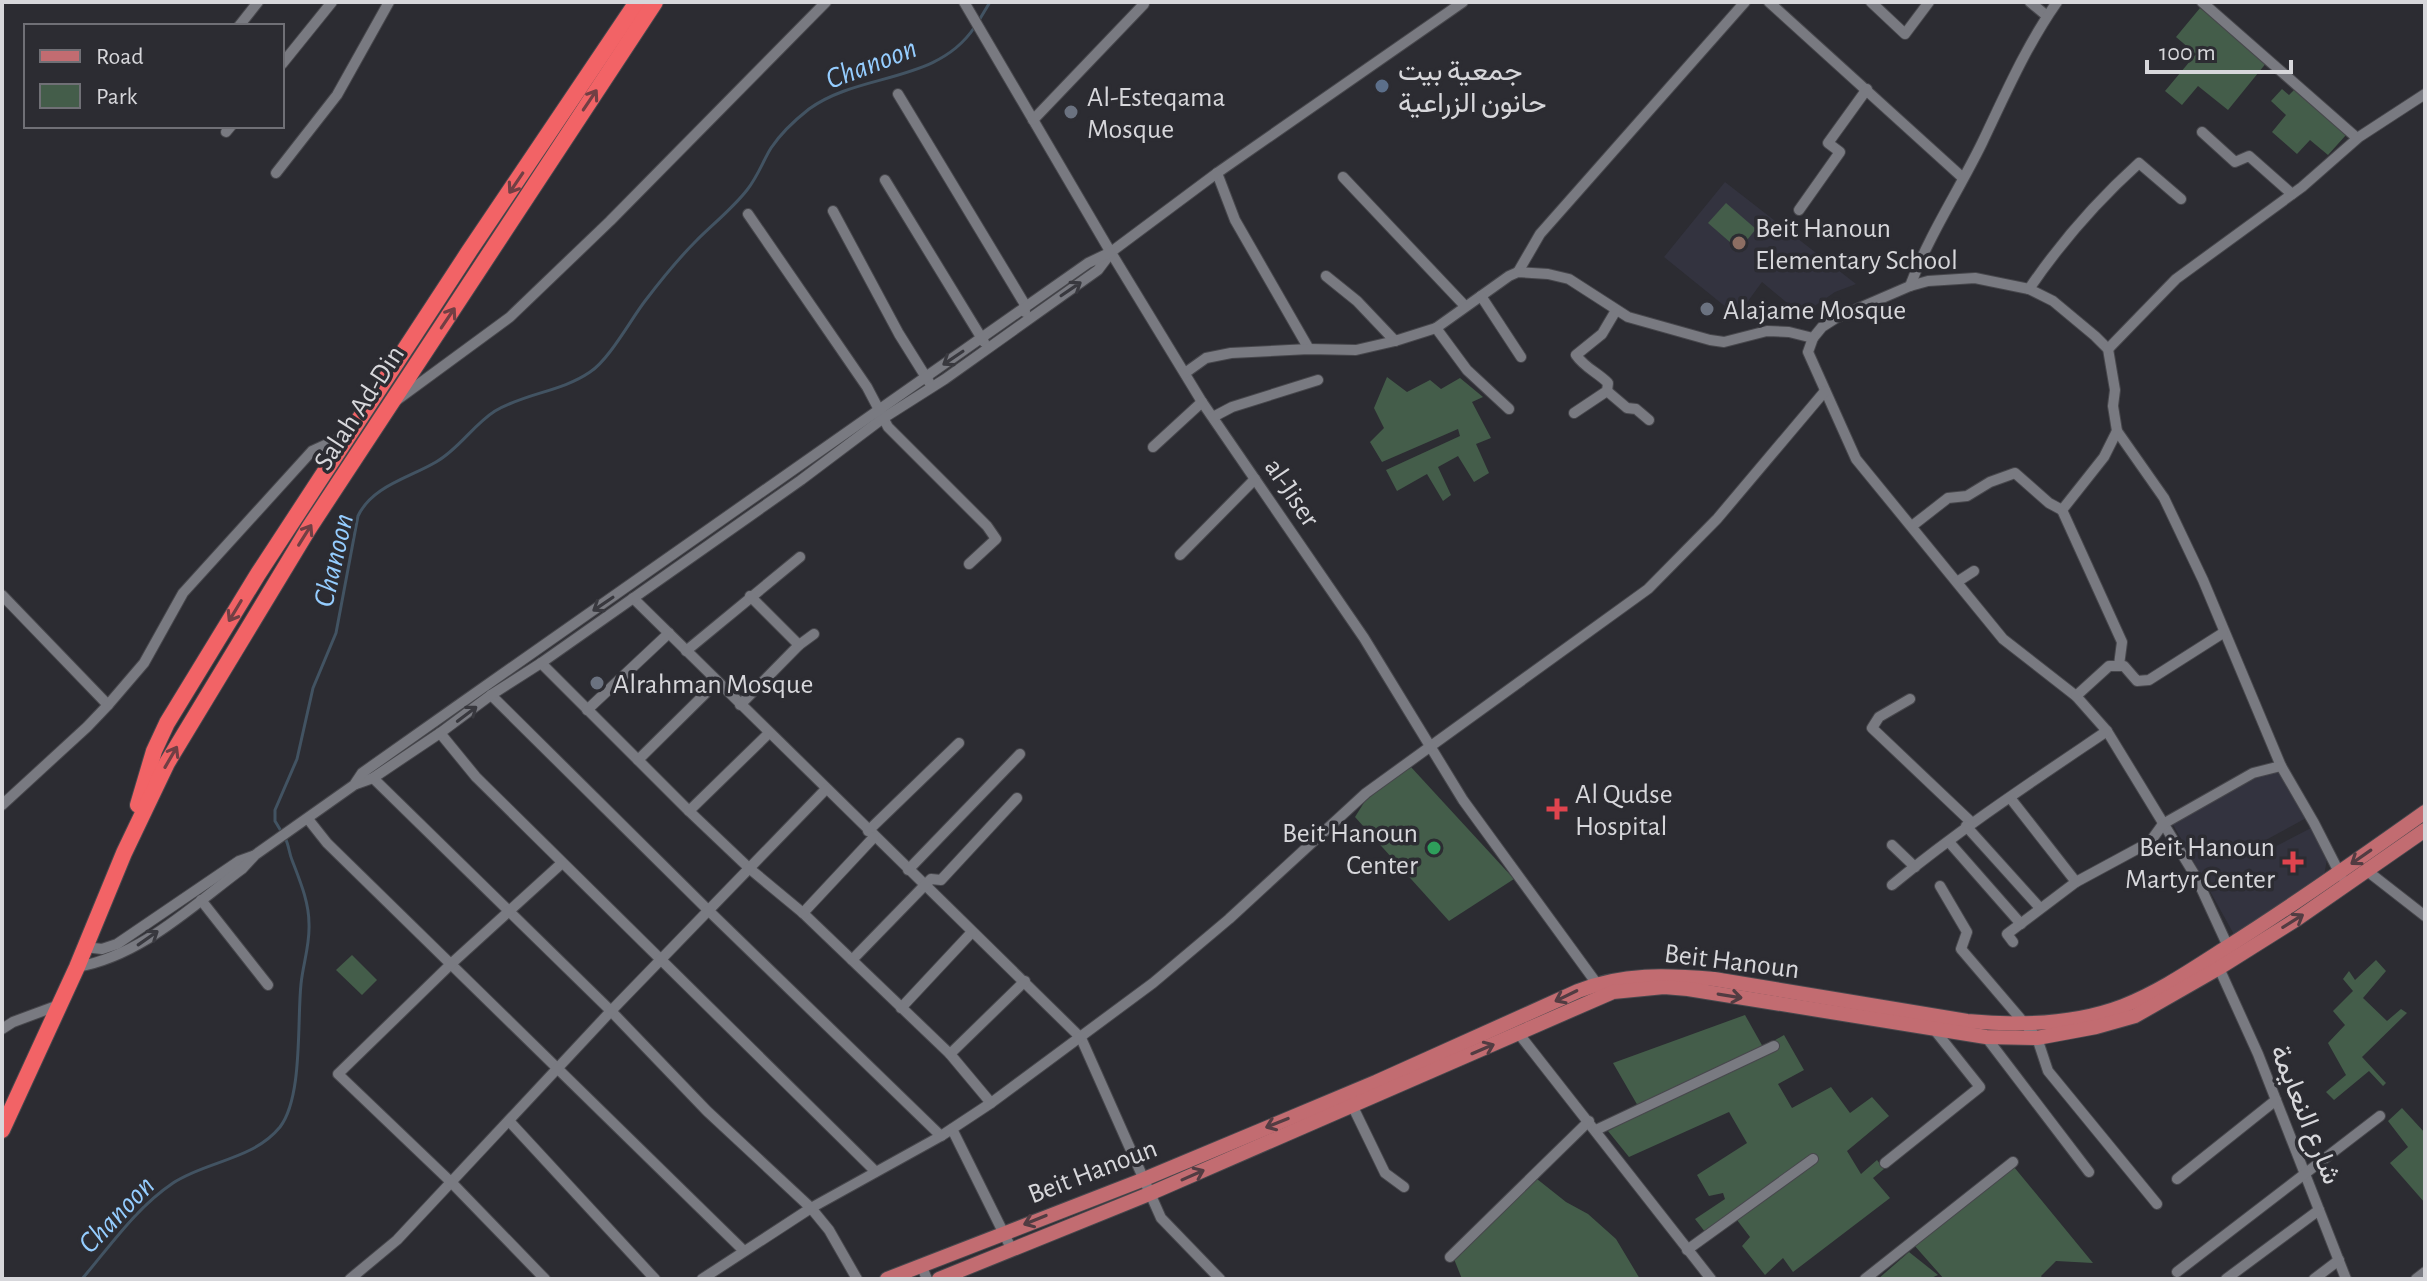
<svg xmlns="http://www.w3.org/2000/svg" width="2427" height="1281" font-family="'Alegreya Sans',Vazirmatn,sans-serif">
	<rect width="100%" height="100%" fill="#2c2c32"/>
	<!-- built -->
	<g fill="#33333f">
		<polygon points="1725,182 1856,284 1835,292 1806,312 1786,302 1762,282 1737,316 1664,257"/>
		<polygon points="2276,761 2308,817 2251,848 2258,858 2257,856 2311,828 2327,859 2324,876 2284,900 2286,904 2236,938 2171,821"/>
	</g>
	<!-- green -->
	<g fill="#445d4a">
		<polygon points="2200,8 2267,62 2228,110 2198,86 2182,105 2165,91 2196,54 2176,37"/>
		<polygon points="2282,89 2289,95 2295,89 2346,135 2328,155 2310,140 2297,154 2272,132 2286,115 2271,101"/>
		<polygon points="1726,203 1756,229 1739,250 1708,223"/>
		<polygon points="1387,377 1407,392 1430,380 1441,389 1460,378 1483,397 1472,402 1491,438 1476,444 1489,473 1474,482 1458,456 1438,467 1451,495 1443,501 1427,474 1397,491 1386,470 1460,436 1458,429 1382,462 1370,442 1384,428 1374,408"/>
		<polygon points="1410,766 1514,879 1449,921 1355,817 1365,801"/>
		<polygon points="352,955 377,980 362,995 336,970"/>
		<polygon points="2376,960 2386,971 2363,998 2387,1021 2401,1009 2407,1013 2362,1057 2386,1083 2383,1086 2369,1071 2334,1100 2326,1092 2346,1075 2328,1043 2345,1025 2333,1011 2353,991 2343,979 2349,971 2355,980"/>
		<polygon points="1745,1015 1763,1047 1784,1035 1804,1070 1778,1084 1792,1108 1831,1087 1850,1113 1872,1097 1889,1116 1847,1151 1861,1174 1877,1160 1884,1169 1873,1178 1890,1198 1793,1272 1783,1258 1765,1275 1742,1246 1750,1237 1737,1220 1709,1237 1695,1219 1725,1199 1723,1193 1709,1196 1697,1175 1747,1143 1729,1112 1629,1157 1608,1131 1642,1113 1613,1063"/>
		<polygon points="2402,1108 2425,1133 2425,1203 2390,1163 2408,1147 2388,1121"/>
		<polygon points="2014,1167 2093,1263 2056,1261 2041,1276 2043,1279 1944,1279 1914,1245"/>
		<polygon points="1537,1179 1566,1202 1588,1214 1616,1239 1640,1279 1462,1279 1454,1259"/>
		<polygon points="1909,1252 1938,1275 1929,1279 1878,1279"/>
	</g>
	<g fill="none" stroke-linecap="round" stroke-linejoin="round">
		<!-- stream -->
		<g stroke="#425362" stroke-width="3">
			<polyline points="978,22 990,2"/>
			<path d="M 281,831 L 275,821 L 275,810 L 297,759 L 313,688 L 336,633 L 358,516 C 372,486 409,478 436,462 C 459,449 473,425 495,411 C 525,393 561,392 590,372 C 609,360 631,319 645,301 C 661,280 678,259 696,241 C 713,224 733,208 747,190 C 758,176 763,161 771,148 C 781,133 795,120 809,109 C 860,72 936,84 974,28"/>
			<path d="M 82,1279 C 111,1245 136,1208 173,1183 C 206,1161 253,1160 280,1127 C 303,1097 297,1021 301,984 C 303,964 310,945 309,924 C 309,902 300,881 292,860 C 289,853 289,845 285,838"/>
		</g>
		<!-- minor casing -->
		<g stroke="#47474c" stroke-width="12">
			<g id="minor">
				<polyline points="964,2 1107,246 1202,402 1364,638 1463,800 1600,988"/>
				<polyline points="1769,2 1963,178"/>
				<polyline points="1871,2 1905,34 1929,2"/>
				<polyline points="2030,2 2047,16"/>
				<polyline points="2202,2 2357,138"/>
				<polyline points="239,26 258,2"/>
				<polyline points="282,64 332,2"/>
				<polyline points="898,94 1024,303 1025,312"/>
				<polyline points="1033,120 1144,4"/>
				<polyline points="226,132 231,126"/>
				<polyline points="2202,132 2235,162 2249,156 2292,194"/>
				<polyline points="276,173 337,95 389,2"/>
				<polyline points="1217,173 1235,220 1309,349"/>
				<polyline points="1343,177 1465,306"/>
				<polyline points="885,180 984,342"/>
				<polyline points="1799,210 1840,152 1828,143 1867,89"/>
				<polyline points="833,211 899,334 929,382"/>
				<polyline points="748,214 867,387 888,427 987,526 996,539 969,564"/>
				<polyline points="1518,272 1540,234 1745,2"/>
				<polyline points="1326,276 1357,301 1395,341 1436,328 1509,276 1518,272 1548,274 1569,279 1628,317 1710,340 1724,342 1767,331 1789,332 1813,338 1822,327 1836,318 1910,286 1928,281 1975,278 2029,289 2053,301 2095,336 2108,349 2115,390 2113,406 2117,431 2164,498 2203,580 2281,766 2314,823 2341,876"/>
				<path d="M 1910,286 C 1929,235 1958,192 1982,143 C 2005,95 2026,46 2057,2"/>
				<path d="M 2029,289 C 2061,242 2098,200 2139,163 L 2181,199"/>
				<polyline points="1481,296 1521,357"/>
				<polyline points="1436,328 1467,370 1509,409"/>
				<polyline points="1813,338 1808,352 1856,459 2003,639 2076,696 2107,731 2196,877 2231,953"/>
				<polyline points="2108,349 2176,279 2302,187 2359,137 2425,94"/>
				<polyline points="1185,373 1206,358 1231,353 1309,349 1356,350 1395,341"/>
				<polyline points="1607,391 1627,408 1636,409 1649,420"/>
				<polyline points="397,400 510,317 610,221 826,2"/>
				<path d="M 1574,413 L 1607,391 L 1608,383 C 1597,372 1585,368 1576,355 L 1602,334 L 1615,312"/>
				<polyline points="1213,417 1232,407 1318,380"/>
				<polyline points="2117,431 2104,457 2062,510 2122,642 2119,665"/>
				<polyline points="1153,447 1202,402"/>
				<polyline points="1912,526 1948,498 1967,496 1990,482 2015,473 2049,503 2062,510"/>
				<polyline points="1180,555 1255,479"/>
				<polyline points="1957,582 1974,571"/>
				<polyline points="2,595 108,705"/>
				<polyline points="633,598 1081,1038 1161,1218 1220,1279"/>
				<polyline points="799,645 814,634"/>
				<polyline points="686,651 800,557"/>
				<polyline points="541,663 689,811 750,869 803,913 950,1054 991,1103"/>
				<polyline points="491,695 709,911 941,1136"/>
				<polyline points="2076,696 2109,666 2124,666 2137,681 2149,680 2223,633"/>
				<polyline points="1910,699 1879,717 1872,728 1971,822"/>
				<polyline points="740,705 799,645 750,596"/>
				<polyline points="587,710 669,633"/>
				<polyline points="440,733 476,777 875,1171"/>
				<polyline points="638,760 717,682"/>
				<polyline points="373,778 611,1011 707,1111 811,1208 829,1230 857,1279"/>
				<polyline points="356,784 373,778 440,733 491,695 541,663 801,480 882,419 945,379 1098,270 1110,254"/>
				<polyline points="2011,799 2076,882"/>
				<polyline points="2,805 87,727 108,705 144,663 183,593 312,451 336,440 344,443"/>
				<polyline points="689,811 768,734"/>
				<polyline points="308,819 327,843 743,1250"/>
				<polyline points="1966,826 2040,908"/>
				<polyline points="868,831 959,743"/>
				<polyline points="1949,842 2021,924"/>
				<polyline points="1892,845 1915,867"/>
				<polyline points="908,870 1020,754"/>
				<polyline points="2366,870 2425,916"/>
				<path d="M 1892,885 C 1960,829 2033,781 2107,731"/>
				<polyline points="1940,886 1967,932 1961,949 2037,1038 2048,1071 2157,1204"/>
				<polyline points="201,900 268,985"/>
				<polyline points="803,913 874,837"/>
				<polyline points="2013,942 2007,934 2076,882 2150,842 2163,824 2253,773 2281,766"/>
				<polyline points="85,947 102,949 117,944 239,861 253,856"/>
				<polyline points="852,960 924,886 931,879 941,880 1017,798"/>
				<path d="M 77,967 C 141,956 192,906 242,869 L 255,855 L 354,785 L 362,773 L 454,708 L 1088,263 L 1111,252 L 1217,173 L 1463,2"/>
				<polyline points="2219,968 2258,1054 2346,1279"/>
				<polyline points="901,1008 972,932"/>
				<polyline points="2,1029 13,1022 59,1005"/>
				<polyline points="1519,1034 1711,1279"/>
				<polyline points="1986,1037 2089,1172"/>
				<polyline points="950,1054 1025,981"/>
				<polyline points="1352,1105 1385,1173 1404,1187"/>
				<polyline points="510,1122 655,1279"/>
				<polyline points="952,1129 1012,1250"/>
				<polyline points="1596,1130 1774,1046"/>
				<polyline points="1885,1163 1980,1087 1933,1028"/>
				<polyline points="2177,1179 2276,1100"/>
				<polyline points="1687,1250 1813,1159"/>
				<polyline points="1450,1257 1589,1121"/>
				<polyline points="921,1265 927,1279"/>
				<polyline points="2177,1272 2380,1116"/>
				<polyline points="350,1279 397,1240 611,1011 826,789"/>
				<polyline points="545,1279 452,1183 338,1074 452,963 562,863"/>
				<polyline points="702,1279 811,1208 941,1136 991,1103 1153,983 1229,919 1366,793 1648,589 1717,519 1825,391"/>
				<polyline points="1865,1279 2013,1162"/>
				<polyline points="2226,1279 2319,1210"/>
				<polyline points="2314,1279 2339,1260"/>
				<polyline points="2416,1279 2425,1272"/>
			</g>
		</g>
		<!-- major casing -->
		<g stroke="#47474c" stroke-width="16">
			<g id="major">
				<path d="M 887,1279 L 1142,1180 L 1376,1082 L 1578,991 C 1623,973 1667,975 1714,979 L 1967,1021 C 2019,1026 2073,1025 2123,1006 C 2159,992 2191,970 2224,949 C 2292,906 2359,859 2425,812"/>
				<polyline points="939,1279 1149,1194 1613,992 1664,987 1688,989 1986,1037 2037,1038 2096,1027 2135,1016 2219,968 2297,919 2425,830"/>
			</g>
		</g>
		<!-- highway casing -->
		<g stroke="#47474c" stroke-width="18">
			<g id="highway">
				<polyline points="138,805 154,751 167,723 258,574 468,253 637,2"/>
				<polyline points="2,1130 77,967 124,853 167,763 309,528 655,2"/>
			</g>
		</g>
		<!-- minor -->
		<use href="#minor" stroke="#797a81" stroke-width="10"/>
		<!-- major -->
		<use href="#major" stroke="#c26c71" stroke-width="14"/>
		<!-- highway -->
		<use href="#highway" stroke="#f26366" stroke-width="16"/>
	</g>
	<!-- one-way arrows -->
	<defs><path id="oneway-shaft" d="M-6 0H5M1.5-3L5.5 0L1.5 3" fill="none" stroke-width="1.6" stroke-linecap="round" stroke-linejoin="round" transform="scale(2)"/></defs>
	<g stroke="#713f44">
		<use href="#oneway-shaft" transform="translate(590 100) rotate(-56)"/>
		<use href="#oneway-shaft" transform="translate(516 183) rotate(124)"/>
		<use href="#oneway-shaft" transform="translate(448 318) rotate(-56)"/>
		<use href="#oneway-shaft" transform="translate(305 535) rotate(-58)"/>
		<use href="#oneway-shaft" transform="translate(235 611) rotate(121)"/>
		<use href="#oneway-shaft" transform="translate(171 757) rotate(-60)"/>
	</g>
	<g stroke="#38383e">
		<use href="#oneway-shaft" transform="translate(1071 289) rotate(-34)"/>
		<use href="#oneway-shaft" transform="translate(953 358) rotate(146)"/>
		<use href="#oneway-shaft" transform="translate(603 604) rotate(146)"/>
		<use href="#oneway-shaft" transform="translate(467 714) rotate(-37)"/>
		<use href="#oneway-shaft" transform="translate(148 938) rotate(-35)"/>
	</g>
	<g stroke="#523c42">
		<use href="#oneway-shaft" transform="translate(2361 857) rotate(145)"/>
		<use href="#oneway-shaft" transform="translate(2293 921) rotate(-32)"/>
		<use href="#oneway-shaft" transform="translate(1566 996) rotate(154)"/>
		<use href="#oneway-shaft" transform="translate(1730 996) rotate(9)"/>
		<use href="#oneway-shaft" transform="translate(1483 1049) rotate(-23)"/>
		<use href="#oneway-shaft" transform="translate(1277 1123) rotate(158)"/>
		<use href="#oneway-shaft" transform="translate(1193 1175) rotate(-24)"/>
		<use href="#oneway-shaft" transform="translate(1035 1220) rotate(158)"/>
	</g>
	<!-- markers -->
	<circle fill="#5c6f8a" stroke="#2c2c32" stroke-width="3" cx="1382" cy="86" r="8"/>
	<g fill="#6b7280" stroke="#2c2c32" stroke-width="3">
		<circle cx="1071" cy="112" r="8"/>
		<circle cx="1707" cy="309" r="8"/>
		<circle cx="597" cy="683" r="8"/>
	</g>
	<circle fill="#8d6e63" stroke="#2c2c32" stroke-width="3" cx="1739" cy="243" r="8"/>
	<g fill="#e0444e" stroke="#2c2c32" stroke-width="3">
		<path d="M1553 797h8v8h8v8h-8v8h-8v-8h-8v-8h8z"/>
		<path d="M2289 850h8v8h8v8h-8v8h-8v-8h-8v-8h8z"/>
	</g>
	<circle fill="#2e9e5b" stroke="#2c2c32" stroke-width="3" cx="1434" cy="848" r="8"/>
	<g text-anchor="middle" stroke-width="7" stroke-linejoin="round" paint-order="stroke">
		<!-- poi labels -->
		<g font-size="28" fill="#d7d7db" stroke="#2c2c32" text-anchor="start">
			<text x="1398" y="80">جمعية بيت<tspan x="1398" dy="32">حانون الزراعية</tspan></text>
			<text x="1087" y="106">Al-Esteqama<tspan x="1087" dy="32">Mosque</tspan></text>
			<text x="1755" y="237">Beit Hanoun<tspan x="1755" dy="32">Elementary School</tspan></text>
			<text x="1723" y="319">Alajame Mosque</text>
			<text x="613" y="693">Alrahman Mosque</text>
			<text x="1575" y="803">Al Qudse<tspan x="1575" dy="32">Hospital</tspan></text>
			<text x="1418" y="842" text-anchor="end">Beit Hanoun<tspan x="1418" dy="32">Center</tspan></text>
			<text x="2275" y="856" text-anchor="end">Beit Hanoun<tspan x="2275" dy="32">Martyr Center</tspan></text>
		</g>
		<!-- street labels -->
		<g font-size="28" fill="#d7d7db" stroke="#2c2c32">
			<text transform="translate(358 407) rotate(-57)" y="10">Salah Ad-Din</text>
			<text transform="translate(1293 492) rotate(56)" y="10">al-Jiser</text>
			<text transform="translate(1732 960) rotate(7)" y="10">Beit Hanoun</text>
			<text transform="translate(2307 1114) rotate(68)" y="10">شارع النعايمة</text>
			<text transform="translate(1092 1170) rotate(-21)" y="10">Beit Hanoun</text>
		</g>
		<!-- water labels -->
		<g font-size="30" font-style="italic" fill="#95cdff" stroke="#2c2c32">
			<text transform="translate(871 63) rotate(-21)" y="10">Chanoon</text>
			<text transform="translate(333 560) rotate(-77)" y="10">Chanoon</text>
			<text transform="translate(116 1214) rotate(-46)" y="10">Chanoon</text>
		</g>
	</g>
	<!-- border -->
	<rect width="2427" height="1281" fill="none" stroke="#d7d7db" stroke-width="8"/>
	<!-- legend -->
	<rect x="24" y="24" width="260" height="104" fill="#2c2c32" stroke="#707076" stroke-width="2"/>
	<rect x="40" y="50" width="40" height="12" fill="#c26c71" stroke="#707076" stroke-width="2"/>
	<text x="96" y="64" font-size="24" fill="#d7d7db">Road</text>
	<rect x="40" y="84" width="40" height="24" fill="#445d4a" stroke="#707076" stroke-width="2"/>
	<text x="96" y="104" font-size="24" fill="#d7d7db">Park</text>
	<!-- scale -->
	<path d="M2147 60v12h144v-12" fill="none" stroke="#d7d7db" stroke-width="4"/>
	<text x="2159" y="60" font-size="24" fill="#d7d7db" stroke="#2c2c32" stroke-width="6" paint-order="stroke">100 m</text>
</svg>
